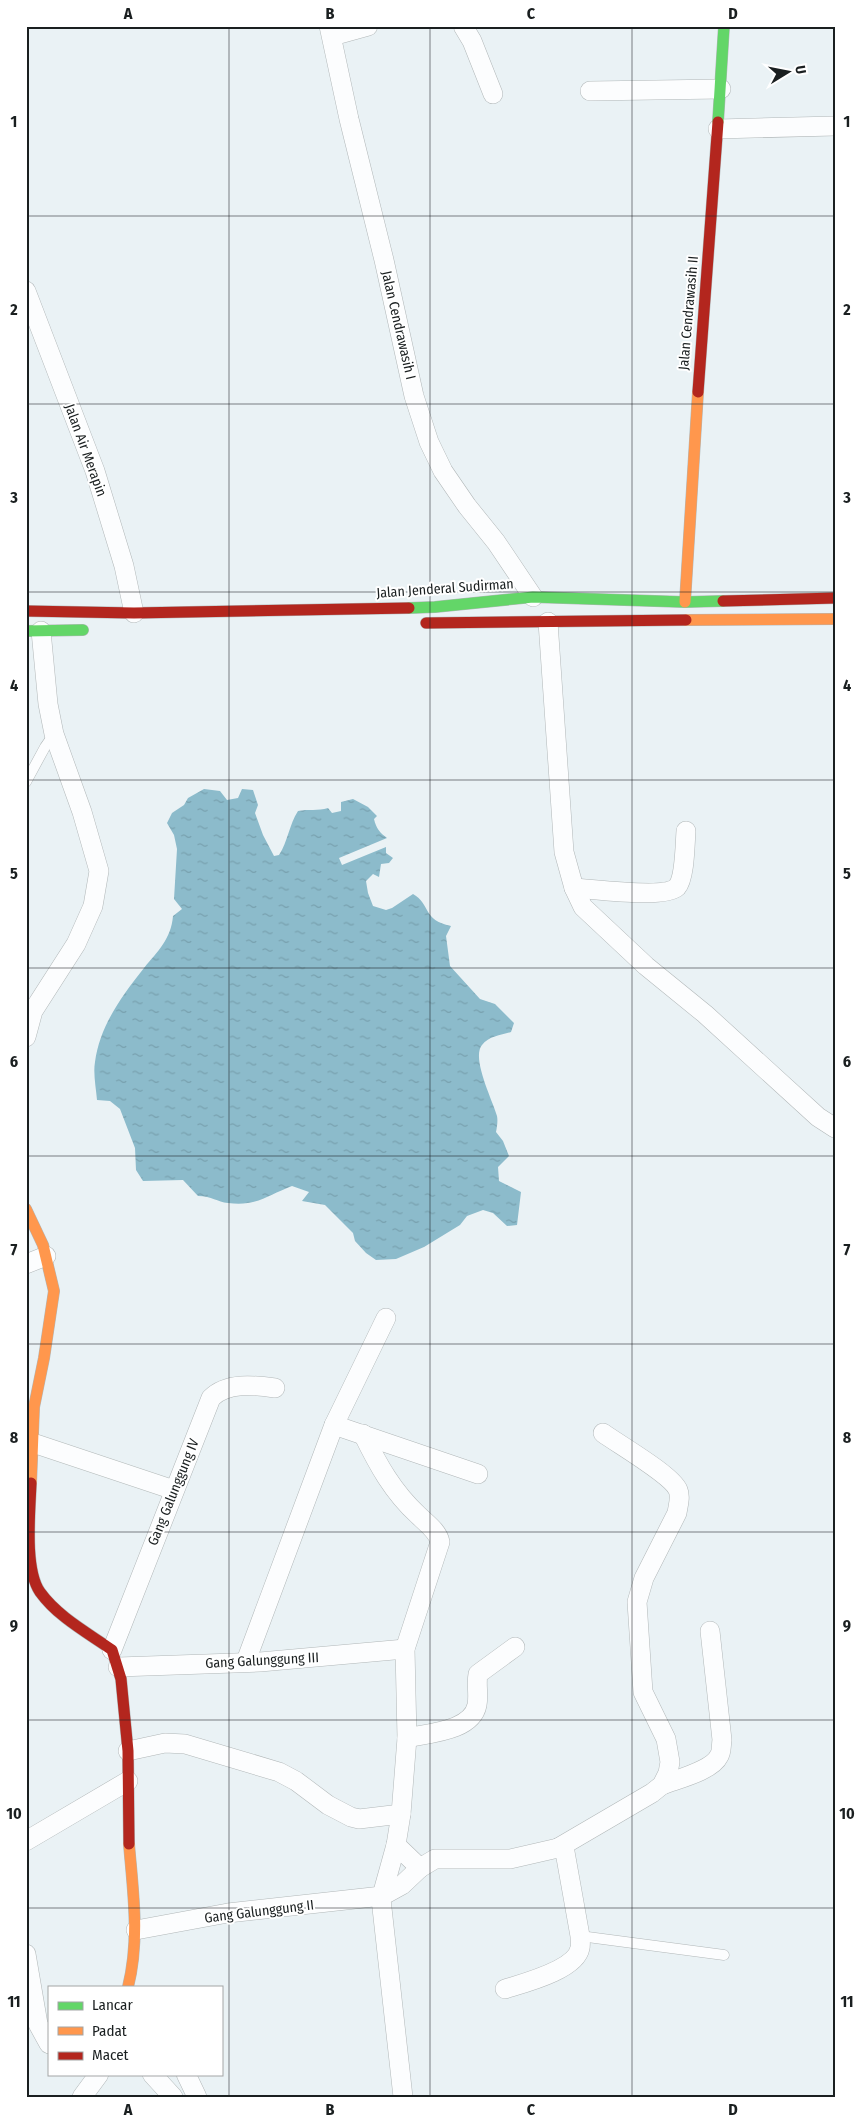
<svg xmlns="http://www.w3.org/2000/svg" width="861" height="2123" font-family="'Fira Sans Condensed',sans-serif">
	<defs>
		<pattern id="water-ripples" width="26" height="14" patternUnits="userSpaceOnUse" patternTransform="scale(1.25)"><rect width="26" height="14" fill="#8cbbcb"/><path d="M2 4q2-2 4 0t4 0M15 11q2-2 4 0t4 0" fill="none" stroke="#78a0ae"/></pattern>
	</defs>
	<rect width="100%" height="100%" fill="#eaf2f5"/>
	<!-- water -->
	<path fill="url(#water-ripples)" d="M 204,789 L 220,791 L 227,800 L 238,798 L 242,789 L 253,790 L 258,805 L 255,813 L 263,835 L 274,856 L 279,855 C 288,841 289,825 298,811 C 308,809 318,811 328,808 L 332,813 L 341,811 L 341,802 L 353,799 L 368,807 L 377,816 L 374,819 C 376,828 380,833 387,838 L 339,858 L 342,865 L 386,847 L 386,853 L 393,858 L 389,863 L 381,864 L 379,877 L 373,874 L 366,881 L 368,893 L 373,906 L 386,910 L 392,908 L 413,894 C 431,904 422,920 451,926 L 446,936 L 450,966 L 480,999 L 495,1004 L 514,1023 L 511,1032 C 501,1035 489,1036 482,1045 C 471,1058 493,1101 497,1116 C 498,1121 497,1127 496,1132 L 503,1141 L 509,1156 L 498,1167 L 499,1181 L 521,1192 L 517,1225 L 507,1226 L 493,1213 L 483,1210 L 467,1216 L 460,1225 L 424,1247 L 396,1259 L 376,1260 L 366,1253 L 355,1241 L 353,1233 L 325,1205 L 302,1201 L 309,1192 L 292,1186 C 268,1195 256,1207 228,1203 C 217,1202 212,1196 198,1196 L 183,1180 L 143,1181 L 136,1170 L 135,1148 L 120,1109 L 110,1101 L 97,1100 C 96,1088 93,1073 95,1062 C 100,1025 122,996 144,968 C 158,951 171,939 173,916 L 182,909 L 174,899 L 177,849 L 174,835 L 167,823 L 172,813 L 184,805 L 188,798 Z"/>
	<g fill="none" stroke-linecap="round" stroke-linejoin="round">
		<!-- lane casing -->
		<g stroke="#b1b7b8" stroke-width="11">
			<g id="lane">
				<polyline points="26,782 45,747 54,734"/>
				<polyline points="580,1936 724,1955"/>
			</g>
		</g>
		<!-- street casing -->
		<g stroke="#b1b7b8" stroke-width="20">
			<g id="street">
				<polyline points="329,26 349,119 384,260 414,396 429,442 443,471 467,506 496,542 533,597"/>
				<polyline points="463,26 472,41 493,94"/>
				<polyline points="332,36 368,26"/>
				<polyline points="590,91 721,89"/>
				<polyline points="718,129 835,126"/>
				<polyline points="26,291 95,471 124,566 134,613"/>
				<polyline points="548,622 564,852 574,888 583,907 646,966 705,1014 818,1117 835,1128"/>
				<path d="M 574,888 C 594,889 665,899 677,887 C 685,878 685,843 686,831"/>
				<polyline points="26,1037 33,1011 76,944 93,906 99,871 82,812 54,734 48,704 41,631"/>
				<polyline points="26,1264 46,1256"/>
				<polyline points="334,1425 478,1474"/>
				<path d="M 363,1434 C 378,1465 393,1492 418,1515 C 426,1523 438,1531 440,1542 L 405,1649 L 407,1738 L 401,1814 L 396,1845 L 381,1899 L 403,2097"/>
				<polyline points="33,1443 174,1490"/>
				<path d="M 112,1650 L 211,1398 C 227,1382 254,1385 275,1388"/>
				<polyline points="246,1661 334,1425 386,1318"/>
				<polyline points="118,1667 260,1662 405,1649"/>
				<path d="M 407,1738 C 429,1733 472,1731 477,1705 C 479,1695 476,1684 478,1674 L 515,1647"/>
				<polyline points="128,1751 165,1743 185,1744 279,1772 296,1781 328,1805 351,1817 359,1819 401,1814"/>
				<path d="M 662,1785 C 677,1779 712,1771 719,1756 C 722,1752 721,1745 722,1740 L 710,1631"/>
				<polyline points="26,1841 128,1781"/>
				<path d="M 396,1845 L 420,1868 L 435,1859 L 510,1859 L 558,1848 L 565,1852 L 580,1936 C 580,1940 581,1945 580,1948 C 576,1970 524,1983 505,1989"/>
				<path d="M 558,1848 L 652,1793 L 662,1785 L 668,1773 L 670,1762 L 666,1739 L 643,1692 L 637,1602 L 644,1578 L 677,1513 C 678,1506 681,1497 678,1490 C 672,1475 618,1444 603,1433"/>
				<polyline points="136,1930 228,1913 382,1896 402,1885 420,1868"/>
				<polyline points="26,1954 38,2024 49,2044"/>
				<polyline points="152,2074 173,2097"/>
				<polyline points="186,2074 197,2097"/>
				<polyline points="82,2097 99,2074"/>
			</g>
		</g>
		<!-- fast casing -->
		<g stroke="#b1b7b8" stroke-width="12">
			<g id="fast">
				<polyline points="718,122 724,26"/>
				<polyline points="409,608 435,607 533,597 685,602 723,601"/>
				<polyline points="26,631 83,630"/>
			</g>
		</g>
		<!-- slow casing -->
		<g stroke="#b1b7b8" stroke-width="12">
			<g id="slow">
				<polyline points="685,602 698,392"/>
				<polyline points="686,620 835,619"/>
				<polyline points="26,1209 43,1245 54,1291 44,1358 34,1407 31,1483"/>
				<path d="M 128,1987 C 140,1939 133,1892 129,1844"/>
			</g>
		</g>
		<!-- jam casing -->
		<g stroke="#b1b7b8" stroke-width="12">
			<g id="jam">
				<polyline points="698,392 718,122"/>
				<polyline points="723,601 835,598"/>
				<polyline points="26,611 134,613 409,608"/>
				<polyline points="426,623 686,620"/>
				<path d="M 31,1483 C 30,1512 24,1569 40,1592 C 58,1617 88,1633 112,1650 L 121,1679 L 128,1751 L 129,1844"/>
			</g>
		</g>
		<!-- lane -->
		<use href="#lane" stroke="#fcfdfe" stroke-width="10"/>
		<!-- street -->
		<use href="#street" stroke="#fcfdfe" stroke-width="19"/>
		<!-- fast -->
		<use href="#fast" stroke="#63d668" stroke-width="11"/>
		<!-- slow -->
		<use href="#slow" stroke="#ff974d" stroke-width="11"/>
		<!-- jam -->
		<use href="#jam" stroke="#b3261e" stroke-width="11"/>
	</g>
	<!-- grid -->
	<path fill="none" stroke="#1a1f20" stroke-width="1" stroke-opacity="0.55" d="M 229,26 L 229,2097M 430,26 L 430,2097M 632,26 L 632,2097M 26,216 L 835,216M 26,404 L 835,404M 26,592 L 835,592M 26,780 L 835,780M 26,968 L 835,968M 26,1156 L 835,1156M 26,1344 L 835,1344M 26,1532 L 835,1532M 26,1720 L 835,1720M 26,1908 L 835,1908"/>
	<g text-anchor="middle" stroke-width="4" stroke-linejoin="round" paint-order="stroke">
		<!-- street labels -->
		<g font-size="14" fill="#1a1f20" stroke="#fff">
			<text transform="translate(688 313) rotate(-85)" y="5">Jalan Cendrawasih II</text>
			<text transform="translate(399 325) rotate(77)" y="5">Jalan Cendrawasih I</text>
			<text transform="translate(86 450) rotate(70)" y="5">Jalan Air Merapin</text>
			<text transform="translate(445 588) rotate(-4)" y="5">Jalan Jenderal Sudirman</text>
			<text transform="translate(173 1492) rotate(-68)" y="5">Gang Galunggung IV</text>
			<text transform="translate(262 1660) rotate(-3)" y="5">Gang Galunggung III</text>
			<text transform="translate(259 1911) rotate(-7)" y="5">Gang Galunggung II</text>
		</g>
	</g>
	<!-- border -->
	<rect width="861" height="2123" fill="none" stroke="#ffffff" stroke-width="55"/>
	<!-- legend -->
	<rect x="48" y="1986" width="175" height="90" fill="#ffffff" stroke="#a3a5a6"/>
	<rect x="58" y="2002" width="25" height="8" fill="#63d668" stroke="#a3a5a6"/>
	<text x="92" y="2010" font-size="15" fill="#1a1f20">Lancar</text>
	<rect x="58" y="2027" width="25" height="8" fill="#ff974d" stroke="#a3a5a6"/>
	<text x="92" y="2036" font-size="15" fill="#1a1f20">Padat</text>
	<rect x="58" y="2052" width="25" height="8" fill="#b3261e" stroke="#a3a5a6"/>
	<text x="92" y="2060" font-size="15" fill="#1a1f20">Macet</text>
	<!-- north arrow -->
	<g transform="translate(788 72) rotate(80)" stroke="#ffffff" stroke-width="4" paint-order="stroke">
	<path d="M0-4L9 19L0 12L-9 19Z" fill="#1a1f20"/>
	<text y="-8" font-size="14" font-weight="bold" text-anchor="middle" fill="#1a1f20">U</text>
	</g>
	<rect x="28" y="28" width="806" height="2068" fill="none" stroke="#1a1f20" stroke-width="2"/>
	<g font-size="16" text-anchor="middle" font-weight="bold" fill="#1a1f20">
		<text x="128" y="19">A</text>
		<text x="330" y="19">B</text>
		<text x="531" y="19">C</text>
		<text x="733" y="19">D</text>
		<text x="14" y="127">1</text>
		<text x="847" y="127">1</text>
		<text x="14" y="315">2</text>
		<text x="847" y="315">2</text>
		<text x="14" y="503">3</text>
		<text x="847" y="503">3</text>
		<text x="14" y="691">4</text>
		<text x="847" y="691">4</text>
		<text x="14" y="879">5</text>
		<text x="847" y="879">5</text>
		<text x="14" y="1067">6</text>
		<text x="847" y="1067">6</text>
		<text x="14" y="1255">7</text>
		<text x="847" y="1255">7</text>
		<text x="14" y="1443">8</text>
		<text x="847" y="1443">8</text>
		<text x="14" y="1631">9</text>
		<text x="847" y="1631">9</text>
		<text x="14" y="1819">10</text>
		<text x="847" y="1819">10</text>
		<text x="14" y="2007">11</text>
		<text x="847" y="2007">11</text>
		<text x="128" y="2115">A</text>
		<text x="330" y="2115">B</text>
		<text x="531" y="2115">C</text>
		<text x="733" y="2115">D</text>
	</g>
</svg>
